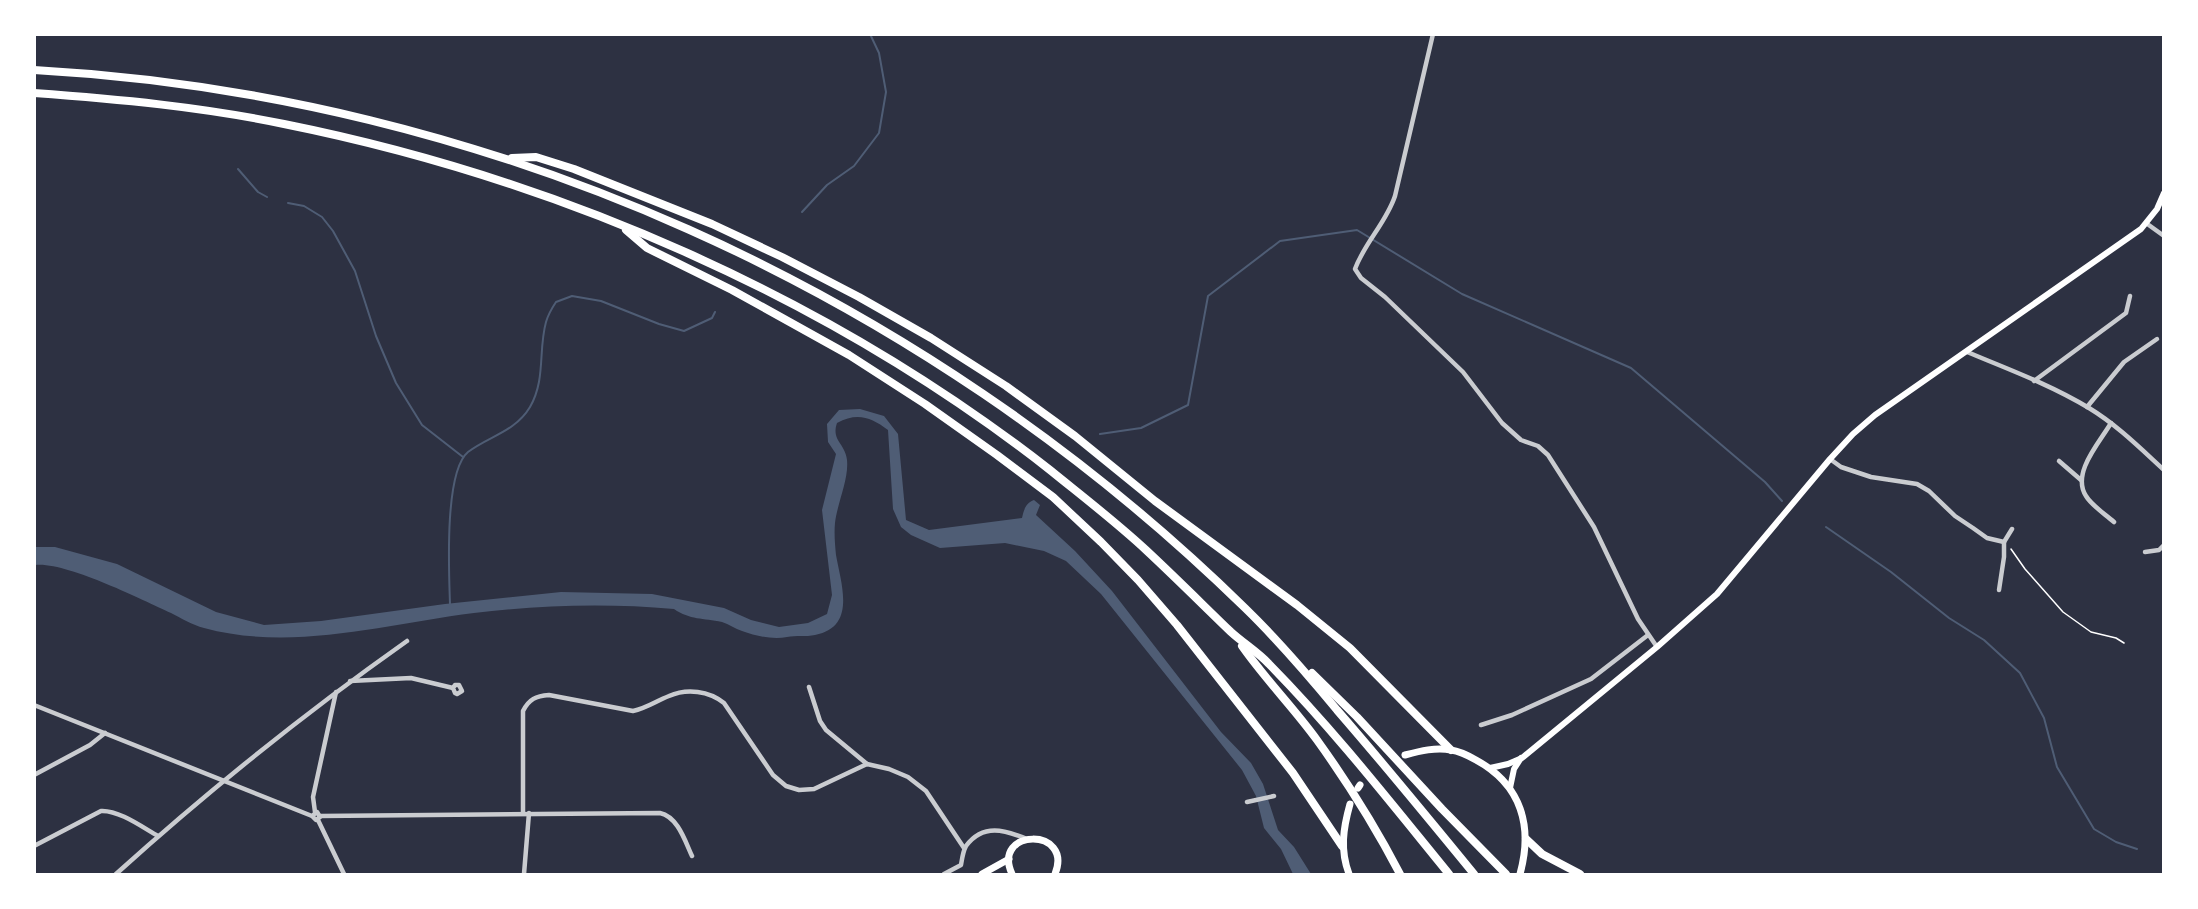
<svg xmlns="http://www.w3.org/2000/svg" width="2198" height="909" font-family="'Noto Serif',serif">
	<rect width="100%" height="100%" fill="#2d3142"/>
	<!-- water -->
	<path fill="#4f5d75" d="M 860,409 L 884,416 L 898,434 L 906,520 L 929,530 L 1022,518 C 1024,509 1026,503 1034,500 L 1040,505 L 1036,515 L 1075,551 L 1112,591 L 1221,732 L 1251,763 L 1263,784 L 1278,830 L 1294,847 L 1311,874 L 1293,874 L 1281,849 L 1264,828 L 1256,796 L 1242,770 L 1101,594 L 1066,561 L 1044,551 L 1005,543 L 940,548 L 911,535 L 901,527 L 893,509 L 888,430 C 871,417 857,412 837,423 C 831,441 845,443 847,460 C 849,479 837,504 835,523 C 834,533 835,545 836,555 C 841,584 857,627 815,635 C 806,637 796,635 787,637 C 773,640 756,636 742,631 C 735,629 729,624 722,622 C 703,618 690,620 674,609 C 607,603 540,605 474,613 C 385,624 293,652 204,628 C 192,625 181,618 171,613 C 141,599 64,561 35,565 L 34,547 L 55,547 L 117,564 L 216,612 L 264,625 L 321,621 L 445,604 L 561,592 L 652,594 L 724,608 L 751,620 L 779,627 L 808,623 L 827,614 L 832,595 L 822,510 L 836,454 L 828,442 L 827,424 L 839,410 Z"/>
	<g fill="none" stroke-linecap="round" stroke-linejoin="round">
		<!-- stream -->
		<g stroke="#4f5d75" stroke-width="2">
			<polyline points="238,169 258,192 267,197"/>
			<polyline points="288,203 304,206 322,217 333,231 355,271 376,336 396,383 422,425 463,457"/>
			<polyline points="802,212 827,185 854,166 879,133 886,92 879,53 870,34"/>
			<polyline points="1100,434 1141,428 1188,405 1208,296 1280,241 1357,230 1462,294 1631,368 1765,482 1782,501"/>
			<polyline points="1826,527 1891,572 1949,618 1984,640 2020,673 2044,718 2057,767 2094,829 2116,842 2137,849"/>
			<path d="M 450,604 C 449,573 444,472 468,452 C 489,436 515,432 530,407 C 546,379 538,351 546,322 C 548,315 552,308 556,302 L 572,296 L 601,301 L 659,324 L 684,331 L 712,318 L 715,312"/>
		</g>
		<!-- path -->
		<polyline stroke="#fff" stroke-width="1.5" points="2011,549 2025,569 2063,612 2091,632 2116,638 2124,643"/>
		<!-- minor -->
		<g stroke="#caccd0" stroke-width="4.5">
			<path d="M 1433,34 L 1395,196 C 1386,223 1365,242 1355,269 L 1361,278 L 1385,297 L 1463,372 L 1502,423 L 1521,440 L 1538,446 L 1548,455 L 1594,527 L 1638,619 L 1657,647"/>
			<polyline points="2146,223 2164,236"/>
			<path d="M 1967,352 C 2008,369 2051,385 2089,408 C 2117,425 2140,448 2164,470"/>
			<polyline points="2034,381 2126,313 2130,296"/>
			<polyline points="2087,407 2124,362 2157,339"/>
			<path d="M 2111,423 C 2100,442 2071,473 2086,496 C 2092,506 2105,514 2114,522"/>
			<polyline points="1830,459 1841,467 1871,477 1917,484 1929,491 1955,516 1973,528 1987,538 2004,542 2012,529"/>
			<polyline points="2059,461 2081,480"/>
			<polyline points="2145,552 2159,550 2164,545"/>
			<polyline points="1999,590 2004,557 2004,542"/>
			<polyline points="350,681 411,678 453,688 455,685 459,685 462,691 457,694 455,693 453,688"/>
			<polyline points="809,687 820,721 826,730 867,764"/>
			<polyline points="34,705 312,816 316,820 320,817 317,812 312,816"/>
			<polyline points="1481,725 1512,715 1591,679 1648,635"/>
			<polyline points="34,775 90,745 105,733"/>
			<polyline points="1247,802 1274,796"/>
			<polyline points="315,812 313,797 336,692"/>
			<path d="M 523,813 L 523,711 C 529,699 536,696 549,695 L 633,711 C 647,708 656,701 669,696 C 687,688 709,691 724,703 L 773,775 L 786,786 L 799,790 L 814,789 L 867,764 L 889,769 L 908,777 L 926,791 L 964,848"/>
			<path d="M 320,816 L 660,813 C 678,817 685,841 692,856"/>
			<polyline points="318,820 344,874"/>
			<path d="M 34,846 L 101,811 C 119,810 142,827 158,836"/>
			<path d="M 116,874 C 208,791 305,713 407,641"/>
			<polyline points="524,874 529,813"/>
			<path d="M 944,874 L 961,865 C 962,859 963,851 966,846 C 983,823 1005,830 1027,839"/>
		</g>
		<!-- secondary -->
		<g stroke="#fff" stroke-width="6">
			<polyline points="1490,768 1508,764 1522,758 1657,647 1717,594 1830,459 1853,434 1875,415 2141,229 2157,209 2164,193"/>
			<polyline points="1510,788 1514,769 1521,758"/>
		</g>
		<!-- primary -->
		<g stroke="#fff" stroke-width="7">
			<path d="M 1405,755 C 1420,751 1436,747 1451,750 C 1459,751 1469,756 1476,760 C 1522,785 1533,827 1520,874"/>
			<polyline points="1358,788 1360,785"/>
			<polyline points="982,874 1009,859"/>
			<path d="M 1012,874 C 991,828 1074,827 1055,874"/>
			<path d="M 1349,874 C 1340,850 1343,829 1350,804"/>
		</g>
		<!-- motorway -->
		<g stroke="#fff" stroke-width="8">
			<path d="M 34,70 C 489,95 921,291 1245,608 C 1278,640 1308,675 1337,710 C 1384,764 1429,819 1474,874"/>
			<path d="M 34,93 C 118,99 202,107 284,124 C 558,179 829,297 1050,470 C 1082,496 1116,522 1146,550 C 1175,577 1203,605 1231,632 C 1243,643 1258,652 1269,664 C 1334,730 1391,803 1449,874"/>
			<polyline points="512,158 536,157 574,169 712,224 782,257 859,297 931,338 1006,386 1075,436 1155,501 1297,605 1350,648 1451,750"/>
			<polyline points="626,230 647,248 732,290 849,355 925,404 997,455 1053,497 1101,542 1138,580 1177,625 1293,773 1342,846"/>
			<path d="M 1242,646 C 1265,679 1294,708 1317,740 C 1348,783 1376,828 1400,874"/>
			<polyline points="1312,673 1357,717 1442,809 1506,874"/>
			<polyline points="1526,839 1542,854 1580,874"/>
		</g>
	</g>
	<!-- border -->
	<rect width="2198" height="909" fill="none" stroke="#ffffff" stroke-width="72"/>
</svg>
